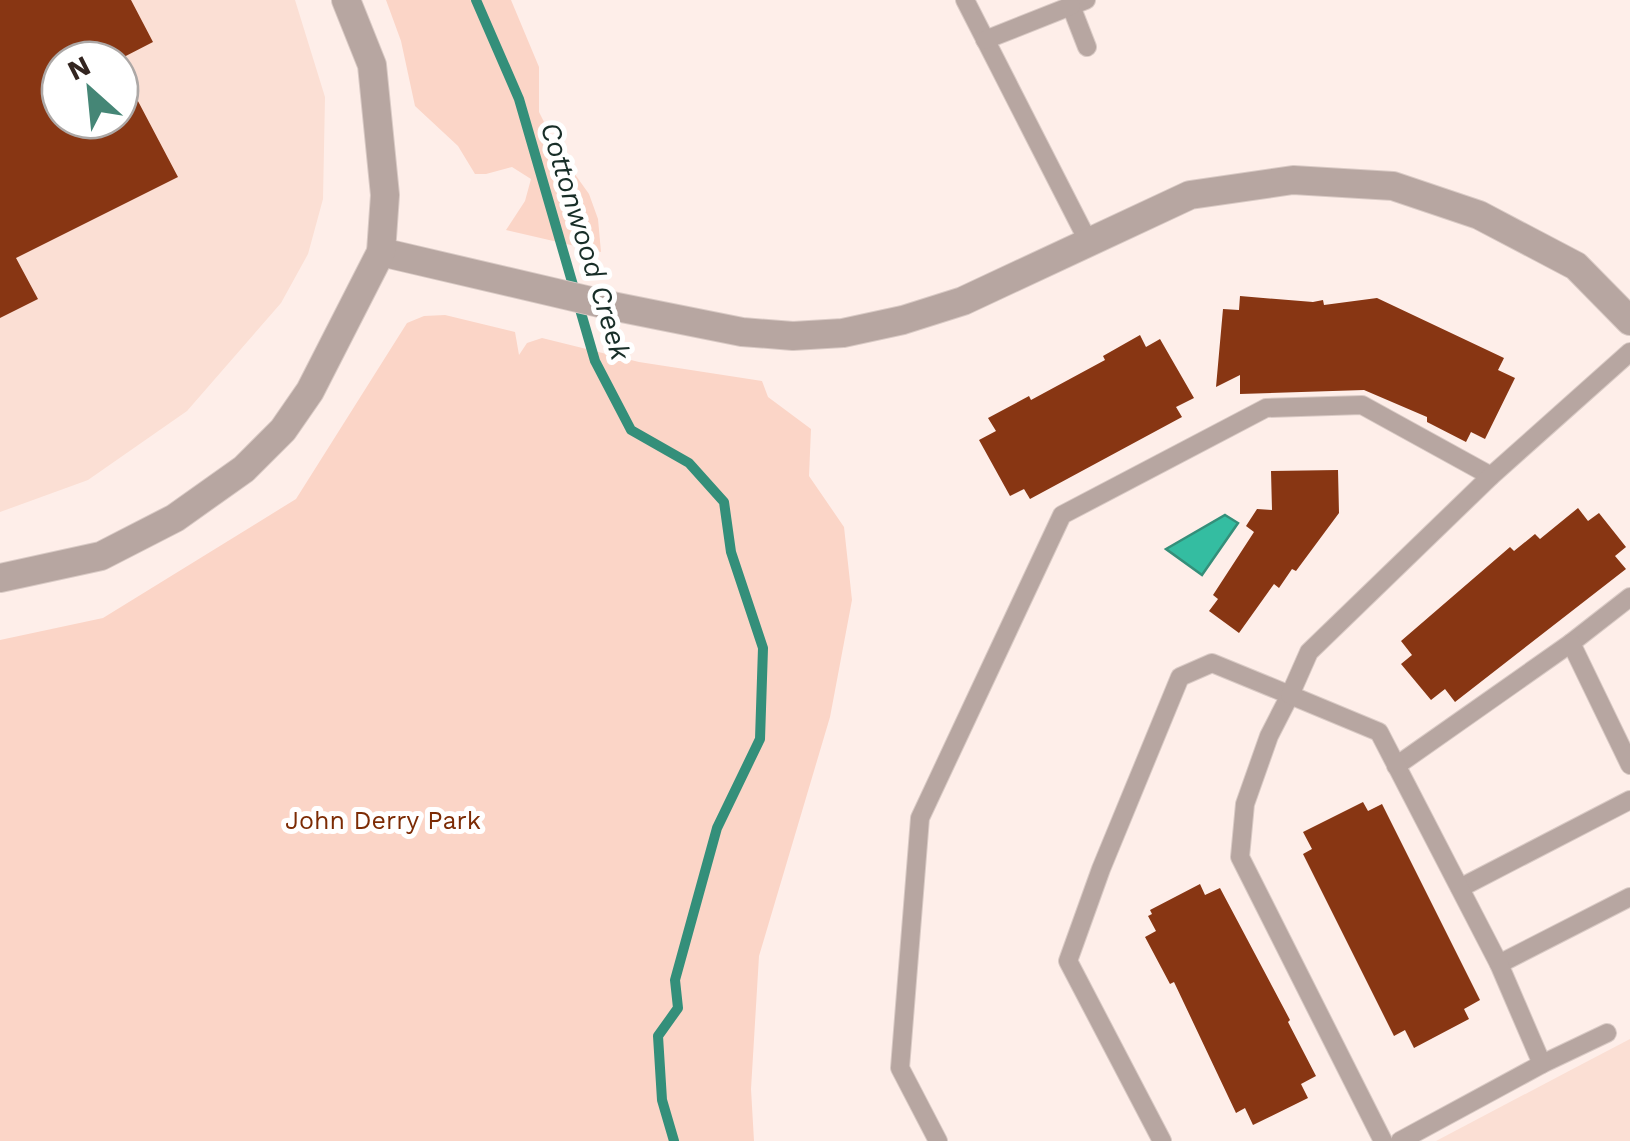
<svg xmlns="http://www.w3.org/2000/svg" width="1630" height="1141" font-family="'Work Sans',sans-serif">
	<rect width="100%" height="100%" fill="#feeee9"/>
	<!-- built -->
	<g fill="#fbdfd4" fill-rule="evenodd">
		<path d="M 0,0 L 295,0 L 325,97 L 323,199 L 308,254 L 281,303 L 187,411 L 88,480 L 0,512 ZM 60,60 L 120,60 L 120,120 L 60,120 Z"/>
		<polygon points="1630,1039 1630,1141 1436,1141 1567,1072"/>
	</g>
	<!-- green -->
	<g fill="#fbd5c7">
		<polygon points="386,0 511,0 539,67 539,112 559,152 589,194 598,219 601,252 506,230 525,201 531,179 512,167 486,174 475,174 458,146 415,106 401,41"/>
		<polygon points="445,315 515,332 519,355 527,343 542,338 639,362 762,381 768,397 811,429 809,476 844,527 852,600 830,717 759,956 751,1089 754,1141 0,1141 0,640 103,618 296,499 407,323 424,316"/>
	</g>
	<!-- water -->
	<polygon fill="#34bda1" stroke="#348f7a" stroke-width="2.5" points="1225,515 1238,523 1202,575 1166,549"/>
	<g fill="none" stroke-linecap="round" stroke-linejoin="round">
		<!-- stream -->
		<polyline stroke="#348f7a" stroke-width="10" points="476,0 519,99 595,361 631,430 689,463 724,502 731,552 763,648 760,739 717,828 675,980 678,1008 658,1036 662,1100 674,1141"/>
	</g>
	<!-- building -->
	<g fill="#883613">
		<polygon points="0,0 131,0 153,42 118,60 60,60 60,120 120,120 120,67 178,177 16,258 38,299 0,318"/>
		<polygon points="1240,296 1313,302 1323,300 1324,305 1377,298 1504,358 1498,370 1515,378 1485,439 1471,432 1466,442 1427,422 1427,417 1364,390 1240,394 1240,375 1216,387 1223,309 1239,310"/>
		<polygon points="1140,335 1146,347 1160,339 1194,398 1176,407 1182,417 1030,499 1024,489 1010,496 979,440 996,431 988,418 1029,396 1031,400 1105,360 1103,356"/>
		<polygon points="1338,470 1339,513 1296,571 1292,569 1279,588 1274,584 1239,633 1209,611 1218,599 1213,595 1254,532 1246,526 1257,509 1272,510 1271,471"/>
		<polygon points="1578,508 1588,521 1599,513 1626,547 1615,556 1626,569 1455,702 1445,689 1431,700 1401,664 1412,655 1401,641 1510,547 1514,551 1535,534 1540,539"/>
		<polygon points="1363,802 1368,811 1382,804 1480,1000 1464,1009 1469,1019 1414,1048 1405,1030 1394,1036 1303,854 1312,849 1303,832"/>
		<polygon points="1200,884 1205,895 1220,888 1290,1020 1288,1022 1316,1076 1301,1084 1308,1098 1253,1125 1245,1108 1236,1113 1174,982 1170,984 1145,937 1156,931 1148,916 1152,914 1150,910"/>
	</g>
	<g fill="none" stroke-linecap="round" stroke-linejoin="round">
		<!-- service casing -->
		<g stroke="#d9cac5" stroke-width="20">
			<g id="service">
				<polyline points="965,0 1088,241"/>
				<polyline points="1086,0 1071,6 1087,47"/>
				<polyline points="985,40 1071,6"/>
				<polyline points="1571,643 1630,597"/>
				<polyline points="1396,766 1571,643 1630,765"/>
				<polyline points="1460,888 1630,800"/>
				<polyline points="1499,964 1630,897"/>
				<polyline points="1542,1064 1607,1033"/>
				<polyline points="938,1141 900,1068 920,818 1062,515 1266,408 1362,405 1491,476"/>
				<polyline points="1162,1141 1068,961 1101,869 1180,677 1212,663 1290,695 1269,736 1245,804 1240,857 1383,1141"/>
				<polyline points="1400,1141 1542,1064 1499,964 1379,732 1290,695 1309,652 1491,476 1630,352"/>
			</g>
		</g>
		<!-- minor casing -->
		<g stroke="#d9cac5" stroke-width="30">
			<g id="minor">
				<polyline points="381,252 612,306 742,332 793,336 843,333 903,320 963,301 1190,195 1293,180 1393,186 1479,215 1576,266 1630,321"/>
				<polyline points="0,578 101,556 175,518 244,469 283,430 310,391 381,252 385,195 372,65 346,0"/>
			</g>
		</g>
		<!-- service -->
		<use href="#service" stroke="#b7a6a1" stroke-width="18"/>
		<!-- minor -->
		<use href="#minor" stroke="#b7a6a1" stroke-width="28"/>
	</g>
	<g text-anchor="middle" stroke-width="10" stroke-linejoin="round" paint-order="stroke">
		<!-- park labels -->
		<g font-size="25" fill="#7c2b04" stroke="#fff">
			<text x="383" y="829">John Derry Park</text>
		</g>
		<!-- water labels -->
		<g font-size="28" font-style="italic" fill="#182e28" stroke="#fff">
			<text transform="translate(586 241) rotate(73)" y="10">Cottonwood Creek</text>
		</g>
	</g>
	<!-- north arrow -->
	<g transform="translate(90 90) rotate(333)"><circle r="48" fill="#ffffff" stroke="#ada8a6" stroke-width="2.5"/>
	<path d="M0-8L18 38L0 25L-18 38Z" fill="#458676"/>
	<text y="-15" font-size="28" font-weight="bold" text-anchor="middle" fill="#332520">N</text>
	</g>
</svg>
